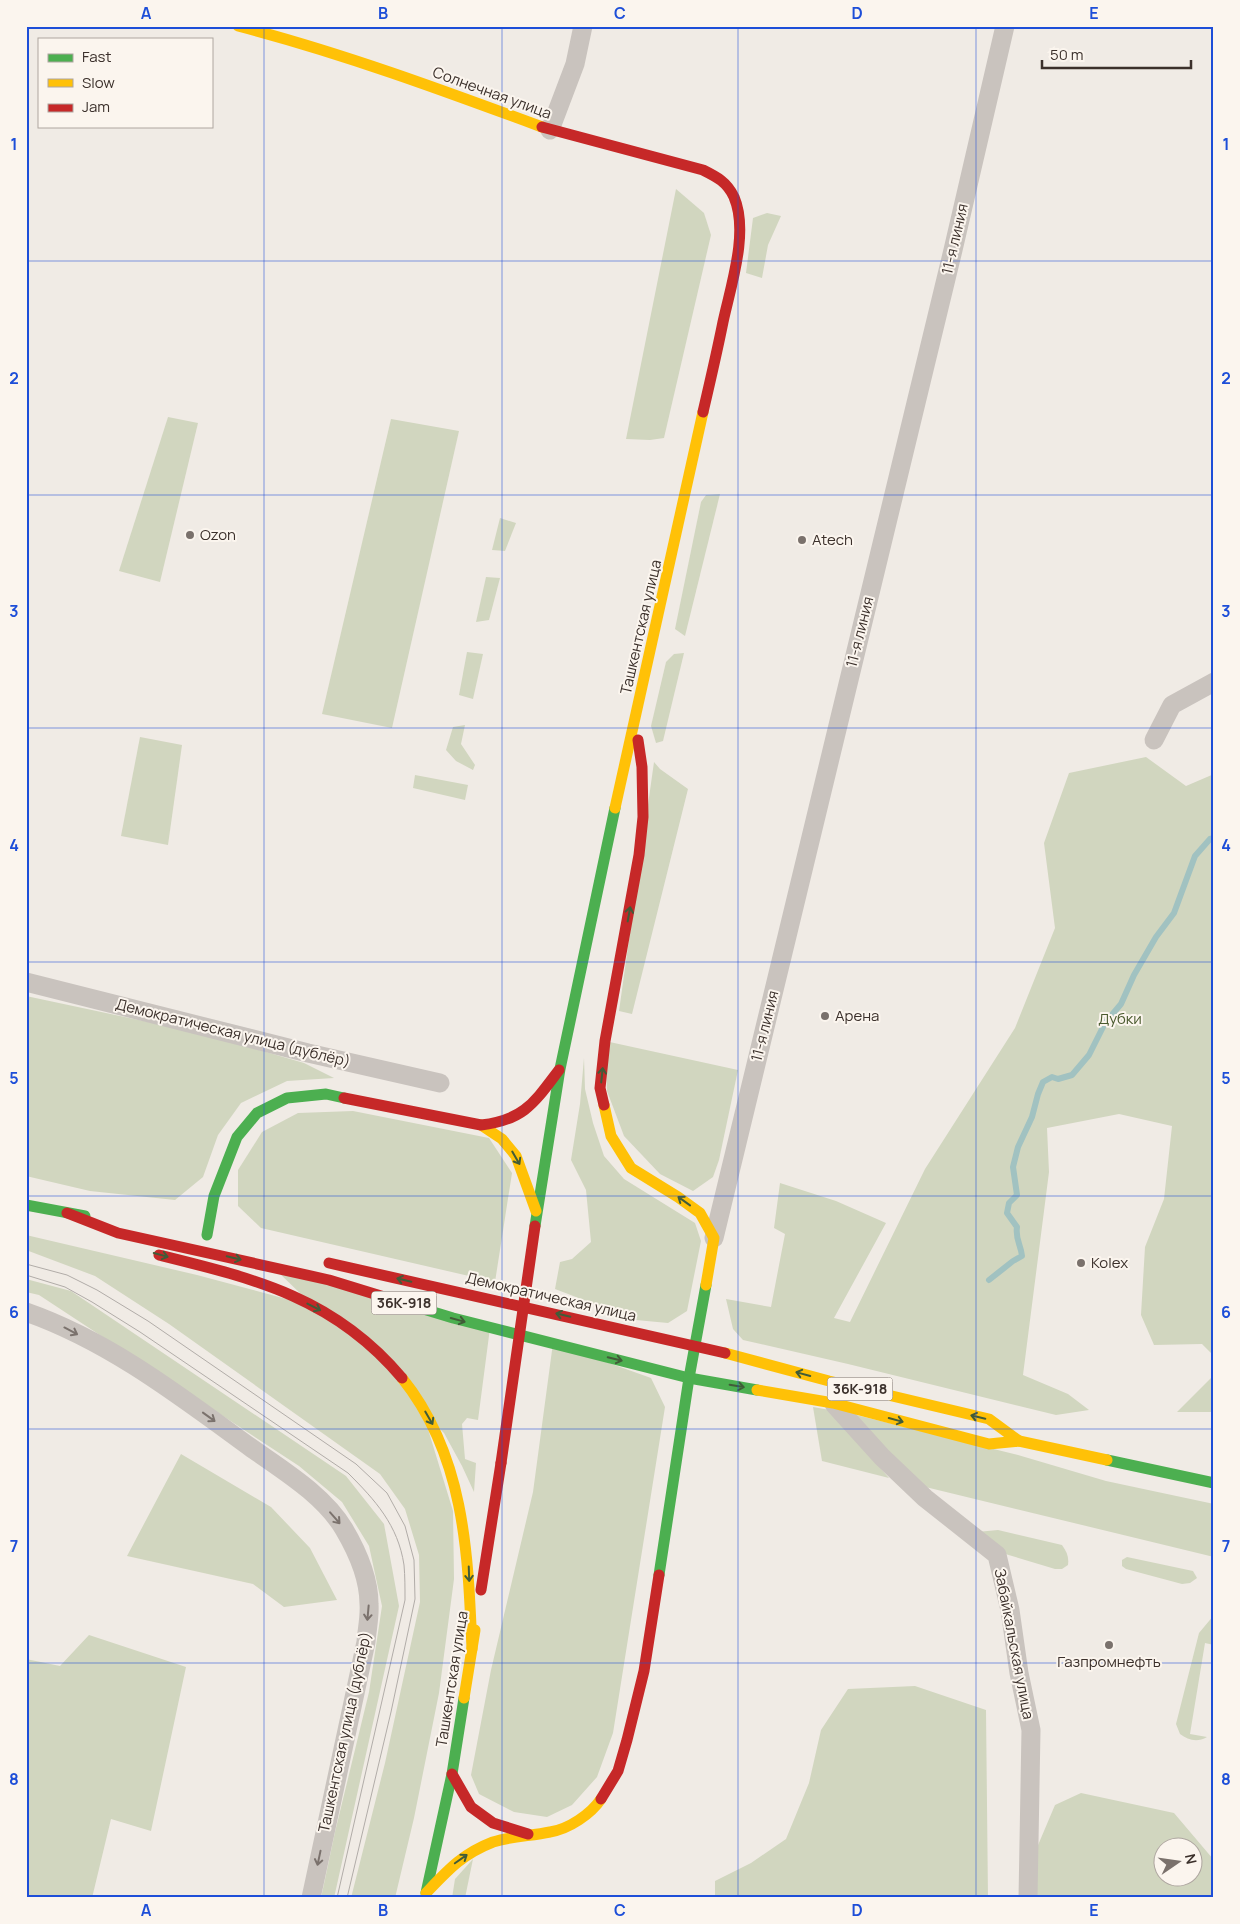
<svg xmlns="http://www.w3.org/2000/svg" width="1240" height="1924" font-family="Manrope,sans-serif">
	<rect width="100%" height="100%" fill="#f0ebe5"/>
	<!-- green -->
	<g fill="#d1d6bf" fill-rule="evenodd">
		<polygon points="676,189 704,213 711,235 664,438 650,440 626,439"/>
		<polygon points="767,213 781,216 768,245 762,278 746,273 753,218"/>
		<polygon points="168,417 198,423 160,582 119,571"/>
		<polygon points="391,419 459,431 392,728 322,714"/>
		<polygon points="720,494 685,636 675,629 701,502 706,495"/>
		<polygon points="500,518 516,523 505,551 492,550"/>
		<polygon points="486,577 500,578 489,620 476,622"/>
		<polygon points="467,652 483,654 473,699 459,695"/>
		<polygon points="684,653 663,741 656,743 651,726 666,662 674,654"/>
		<polygon points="465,725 461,744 475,765 473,770 456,761 446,750 453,727"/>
		<polygon points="140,737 182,745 168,845 121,836"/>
		<polygon points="1146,757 1186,786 1214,774 1214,1356 1202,1344 1154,1345 1141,1315 1145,1247 1164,1199 1172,1126 1119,1114 1047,1128 1049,1172 1023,1375 1068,1394 1089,1410 1056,1415 848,1364 743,1340 733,1329 726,1299 771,1307 785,1234 774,1228 780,1183 836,1201 886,1223 834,1318 850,1322 925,1169 1015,1028 1055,928 1044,843 1069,773"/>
		<polygon points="654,762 660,769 688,789 632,1014 619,1011"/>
		<polygon points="415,775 468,785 465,800 413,788"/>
		<polygon points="26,996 200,1033 304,1063 334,1078 287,1081 241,1103 218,1135 203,1177 175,1200 90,1191 26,1176"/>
		<polygon points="605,1041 738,1070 719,1160 713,1177 693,1191 660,1174 624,1136 607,1091"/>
		<polygon points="584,1058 585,1089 593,1123 604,1156 624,1179 695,1223 701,1241 687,1311 668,1323 636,1320 555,1289 560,1262 572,1259 591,1242 586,1190 571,1160 580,1104"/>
		<polygon points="353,1111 489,1138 512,1173 495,1282 261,1228 238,1206 238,1170 262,1132 298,1113"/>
		<polygon points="26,1235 197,1275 316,1307 420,1403 453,1511 454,1579 439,1693 414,1818 395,1898 351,1898 385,1763 420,1602 419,1555 405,1509 380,1474 169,1324 95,1276 26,1250"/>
		<polygon points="273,1267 490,1328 478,1420 467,1418 462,1424 465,1459 476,1463 474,1492 462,1466 444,1433"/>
		<polygon points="26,1279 71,1291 346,1476 384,1524 399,1606 334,1898 321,1898 335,1832 369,1692 382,1606 369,1546 342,1502 299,1466 39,1295 26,1292"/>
		<polygon points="553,1343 651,1378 665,1407 613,1733 597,1777 572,1805 547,1817 514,1812 479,1794 471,1775 491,1670 533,1492"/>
		<polygon points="1214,1375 1214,1412 1177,1412"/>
		<polygon points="813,1407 830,1410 889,1478 822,1461"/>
		<polygon points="852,1414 1018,1455 1106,1481 1214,1504 1214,1557 909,1483"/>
		<polygon points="181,1454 271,1507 310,1548 337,1600 284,1607 253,1584 127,1556"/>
		<path d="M 998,1530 L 1062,1545 C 1067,1552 1069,1557 1068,1565 L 1062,1569 L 1055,1569 L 992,1550 L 977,1532 Z"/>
		<polygon points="1127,1557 1193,1571 1197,1578 1190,1583 1182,1584 1126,1569 1122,1566 1122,1560"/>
		<path d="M 1214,1615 L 1214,1645 L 1205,1643 L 1190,1734 L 1207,1737 C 1197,1743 1188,1740 1180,1734 L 1176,1724 L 1199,1633 Z"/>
		<polygon points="89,1635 186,1667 151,1831 111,1819 92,1898 26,1898 26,1659 60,1666"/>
		<polygon points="915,1686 986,1710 988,1898 715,1898 715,1881 751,1863 786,1839 809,1783 821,1730 848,1689"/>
		<path d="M 1081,1793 L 1174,1813 L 1213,1859 L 1214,1898 L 1033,1898 L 1033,1857 L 1055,1805 ZM 1162,1846 L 1192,1846 L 1192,1876 L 1162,1876 Z"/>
		<polygon points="473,1859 465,1898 452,1898 455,1879"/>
	</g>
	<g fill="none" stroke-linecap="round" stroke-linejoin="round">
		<!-- stream -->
		<path stroke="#a1c2c1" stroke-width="6" d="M 989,1280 L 1013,1261 L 1022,1256 C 1021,1245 1015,1239 1017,1227 L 1007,1213 L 1009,1203 L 1017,1195 L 1013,1167 L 1018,1147 L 1032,1117 L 1038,1094 L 1043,1082 L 1052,1077 L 1058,1079 L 1072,1075 L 1089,1055 L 1105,1023 L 1121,1004 L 1134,975 L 1156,937 L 1174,913 L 1195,856 L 1210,839 L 1214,838"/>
		<!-- street -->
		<g stroke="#c9c3be" stroke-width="19">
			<polyline points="550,130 575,64 583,26"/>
			<polyline points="1154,740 1172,705 1214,682"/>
			<polyline points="26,982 308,1053 440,1083"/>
			<polyline points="714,1238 953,250 1005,26"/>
			<path d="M 26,1312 C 109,1341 180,1396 250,1447 C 282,1470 323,1494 344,1529 C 357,1551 369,1577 369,1604 C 370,1616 367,1629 366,1642 L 311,1898"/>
			<polyline points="834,1404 882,1457 925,1498 997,1555 1010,1610 1019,1673 1031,1730 1028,1898"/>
		</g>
		<!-- fast -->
		<g stroke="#4caf50" stroke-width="11">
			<polyline points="26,1205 85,1216"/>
			<polyline points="535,1226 560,1069 615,808"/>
			<polyline points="207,1235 214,1196 237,1137 257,1113 287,1098 326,1094 344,1098"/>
			<polyline points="407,1304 453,1318 689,1378 757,1390"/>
			<polyline points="1107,1460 1214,1483"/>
			<polyline points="659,1575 689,1378 706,1285"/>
			<polyline points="426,1893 452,1774 464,1698"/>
		</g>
		<!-- slow -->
		<g stroke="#ffc107" stroke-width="11">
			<path d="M 238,26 C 342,53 442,90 542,127"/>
			<polyline points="615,808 703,412"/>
			<polyline points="604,1105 611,1136 631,1168 678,1197 700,1213 714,1238 706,1285"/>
			<polyline points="481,1125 502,1139 516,1156 536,1211"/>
			<polyline points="725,1353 829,1381 989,1419 1019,1441"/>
			<path d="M 402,1378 C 465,1456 468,1554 472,1649"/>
			<polyline points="757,1390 833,1403 989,1444 1019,1441 1107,1460"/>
			<polyline points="464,1698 475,1630"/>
			<path d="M 426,1893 C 448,1870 462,1854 493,1842 C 512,1836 531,1836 550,1832 C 569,1829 591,1814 601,1799"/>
		</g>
		<!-- jam -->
		<g stroke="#c62828" stroke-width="11">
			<path d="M 542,127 L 703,170 C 717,177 727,182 734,197 C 749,232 731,285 723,322 C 717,352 710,382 703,412"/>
			<path d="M 344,1098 L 481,1125 C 524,1120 534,1103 559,1070"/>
			<polyline points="604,1105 600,1088 605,1041 639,855 643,817 642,767 638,740"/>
			<polyline points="67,1213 118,1233 329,1280 407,1304"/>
			<path d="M 159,1255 C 256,1279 335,1298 402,1378"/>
			<polyline points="329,1263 725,1353"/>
			<polyline points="481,1590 501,1463"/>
			<polyline points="452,1774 471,1807 493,1823 528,1834"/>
			<polyline points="601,1799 618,1771 627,1740 644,1671 659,1575"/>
		</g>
		<!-- tram -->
		<g stroke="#b1aca8" stroke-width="1">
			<polyline points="26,1264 67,1275 97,1290 148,1321 356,1464 387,1493 405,1526 414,1560 415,1599 391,1712 347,1898"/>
			<path d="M 26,1275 L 65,1287 L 92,1302 L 140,1332 L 348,1473 C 375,1500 398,1525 404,1565 C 405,1576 405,1588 405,1600 L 337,1898"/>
		</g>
		<!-- jam-bridge -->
		<polyline stroke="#c62828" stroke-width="11" points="501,1463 535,1226"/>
	</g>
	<!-- one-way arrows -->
	<defs><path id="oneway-shaft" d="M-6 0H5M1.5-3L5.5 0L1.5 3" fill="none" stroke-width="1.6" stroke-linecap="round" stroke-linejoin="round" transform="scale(1.25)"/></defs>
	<g stroke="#415c38">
		<use href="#oneway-shaft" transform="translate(629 914) rotate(-80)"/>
		<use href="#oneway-shaft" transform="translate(602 1075) rotate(-84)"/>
		<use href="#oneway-shaft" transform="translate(516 1158) rotate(60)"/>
		<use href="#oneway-shaft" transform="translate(684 1201) rotate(-144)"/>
		<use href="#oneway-shaft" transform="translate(161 1255) rotate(15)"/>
		<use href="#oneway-shaft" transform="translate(234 1258) rotate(13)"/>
		<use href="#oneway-shaft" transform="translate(404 1280) rotate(-167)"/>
		<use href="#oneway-shaft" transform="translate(314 1307) rotate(27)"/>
		<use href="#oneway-shaft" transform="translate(563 1315) rotate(-167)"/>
		<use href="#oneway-shaft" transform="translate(458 1320) rotate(15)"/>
		<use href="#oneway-shaft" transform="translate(615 1359) rotate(14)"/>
		<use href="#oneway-shaft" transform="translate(803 1374) rotate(-165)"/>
		<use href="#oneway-shaft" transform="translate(737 1386) rotate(10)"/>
		<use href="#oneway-shaft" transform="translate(978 1417) rotate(-167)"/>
		<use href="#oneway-shaft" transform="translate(429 1418) rotate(60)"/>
		<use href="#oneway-shaft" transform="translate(896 1420) rotate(15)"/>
		<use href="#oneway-shaft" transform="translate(469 1574) rotate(88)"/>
		<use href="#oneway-shaft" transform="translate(461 1859) rotate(-35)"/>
	</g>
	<g stroke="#7b726d">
		<use href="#oneway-shaft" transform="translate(71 1331) rotate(28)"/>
		<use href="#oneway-shaft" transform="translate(209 1417) rotate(36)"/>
		<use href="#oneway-shaft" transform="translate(335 1518) rotate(49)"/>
		<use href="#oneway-shaft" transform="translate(368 1613) rotate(95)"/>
		<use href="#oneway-shaft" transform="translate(319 1858) rotate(102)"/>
	</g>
	<!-- grid -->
	<path fill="none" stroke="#1d4ed8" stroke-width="1" stroke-opacity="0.55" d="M 264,26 L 264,1898M 502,26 L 502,1898M 738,26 L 738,1898M 976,26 L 976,1898M 26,261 L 1214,261M 26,495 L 1214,495M 26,728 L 1214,728M 26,962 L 1214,962M 26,1196 L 1214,1196M 26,1429 L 1214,1429M 26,1663 L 1214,1663"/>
	<!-- markers -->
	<g fill="#7a716c" stroke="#fbf5ee" stroke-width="2">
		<circle cx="190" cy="535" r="5"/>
		<circle cx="802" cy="540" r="5"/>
		<circle cx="825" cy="1016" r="5"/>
		<circle cx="1081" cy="1263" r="5"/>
		<circle cx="1109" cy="1645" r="5"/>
	</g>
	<g text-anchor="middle" stroke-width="4" stroke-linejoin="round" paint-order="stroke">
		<!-- shield labels -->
		<g fill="#fbf5ee" stroke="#756b66" stroke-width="1">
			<rect x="371.5" y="1291.5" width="65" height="23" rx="4"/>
			<rect x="827.5" y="1377.5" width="65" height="23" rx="4"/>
		</g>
		<g font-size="14" font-weight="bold" fill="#3b302b">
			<text x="404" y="1308">36К-918</text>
			<text x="860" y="1394">36К-918</text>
		</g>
		<!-- street labels -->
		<g font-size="15" fill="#3b302b" stroke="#fbf5ee">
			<text transform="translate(492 93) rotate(20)" y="5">Солнечная улица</text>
			<text transform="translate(955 239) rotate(-77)" y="5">11-я линия</text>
			<text transform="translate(641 627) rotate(-77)" y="5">Ташкентская улица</text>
			<text transform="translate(860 632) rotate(-76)" y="5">11-я линия</text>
			<text transform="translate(765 1026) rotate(-76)" y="5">11-я линия</text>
			<text transform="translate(233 1033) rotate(14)" y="5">Демократическая улица (дублёр)</text>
			<text transform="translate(551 1297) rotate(13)" y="5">Демократическая улица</text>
			<text transform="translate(1014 1644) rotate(79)" y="5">Забайкальская улица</text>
			<text transform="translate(452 1679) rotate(-81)" y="5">Ташкентская улица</text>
			<text transform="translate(345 1732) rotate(-78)" y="5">Ташкентская улица (дублёр)</text>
		</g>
		<!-- poi labels -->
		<g font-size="15" fill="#3b302b" stroke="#fbf5ee" text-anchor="start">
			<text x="200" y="540">Ozon</text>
			<text x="812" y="545">Atech</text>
			<text x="835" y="1021">Арена</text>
			<text x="1091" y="1268">Kolex</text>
			<text x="1109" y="1667" text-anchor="middle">Газпромнефть</text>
		</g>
		<!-- park labels -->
		<g font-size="15" fill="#4a5a2e" stroke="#fbf5ee">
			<text x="1120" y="1024">Дубки</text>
		</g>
	</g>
	<!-- border -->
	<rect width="1240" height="1924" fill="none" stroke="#fbf5ee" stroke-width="55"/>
	<!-- legend -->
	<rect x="38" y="38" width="175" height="90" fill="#fbf5ee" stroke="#aea6a0"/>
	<rect x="48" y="54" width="25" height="8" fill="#4caf50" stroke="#aea6a0"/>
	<text x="82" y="62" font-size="15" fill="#3b302b">Fast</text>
	<rect x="48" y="79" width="25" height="8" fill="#ffc107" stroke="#aea6a0"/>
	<text x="82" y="88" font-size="15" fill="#3b302b">Slow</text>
	<rect x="48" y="104" width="25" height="8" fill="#c62828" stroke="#aea6a0"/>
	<text x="82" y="112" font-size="15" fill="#3b302b">Jam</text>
	<!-- north arrow -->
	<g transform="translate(1178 1862) rotate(77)"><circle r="24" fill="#fbf5ee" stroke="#aea6a0"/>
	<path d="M0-4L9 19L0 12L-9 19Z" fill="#7a716c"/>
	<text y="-8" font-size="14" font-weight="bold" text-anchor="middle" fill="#3b302b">N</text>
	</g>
	<!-- scale -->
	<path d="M1042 60v8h149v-8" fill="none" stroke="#3b302b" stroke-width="2.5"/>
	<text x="1050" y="60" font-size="15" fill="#3b302b" stroke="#fbf5ee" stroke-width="4" paint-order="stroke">50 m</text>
	<rect x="28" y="28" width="1184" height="1868" fill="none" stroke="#1d4ed8" stroke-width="2"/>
	<g font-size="16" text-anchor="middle" font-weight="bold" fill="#1d4ed8">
		<text x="146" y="19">A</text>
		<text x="383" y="19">B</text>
		<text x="620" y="19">C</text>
		<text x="857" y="19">D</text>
		<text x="1094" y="19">E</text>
		<text x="14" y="150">1</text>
		<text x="1226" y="150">1</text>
		<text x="14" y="384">2</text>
		<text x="1226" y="384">2</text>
		<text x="14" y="617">3</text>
		<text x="1226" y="617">3</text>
		<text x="14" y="851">4</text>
		<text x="1226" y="851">4</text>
		<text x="14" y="1084">5</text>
		<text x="1226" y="1084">5</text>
		<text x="14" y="1318">6</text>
		<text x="1226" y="1318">6</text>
		<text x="14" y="1552">7</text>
		<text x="1226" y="1552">7</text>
		<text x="14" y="1785">8</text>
		<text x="1226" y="1785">8</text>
		<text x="146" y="1916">A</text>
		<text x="383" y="1916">B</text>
		<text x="620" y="1916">C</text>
		<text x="857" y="1916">D</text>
		<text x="1094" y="1916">E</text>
	</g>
</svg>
